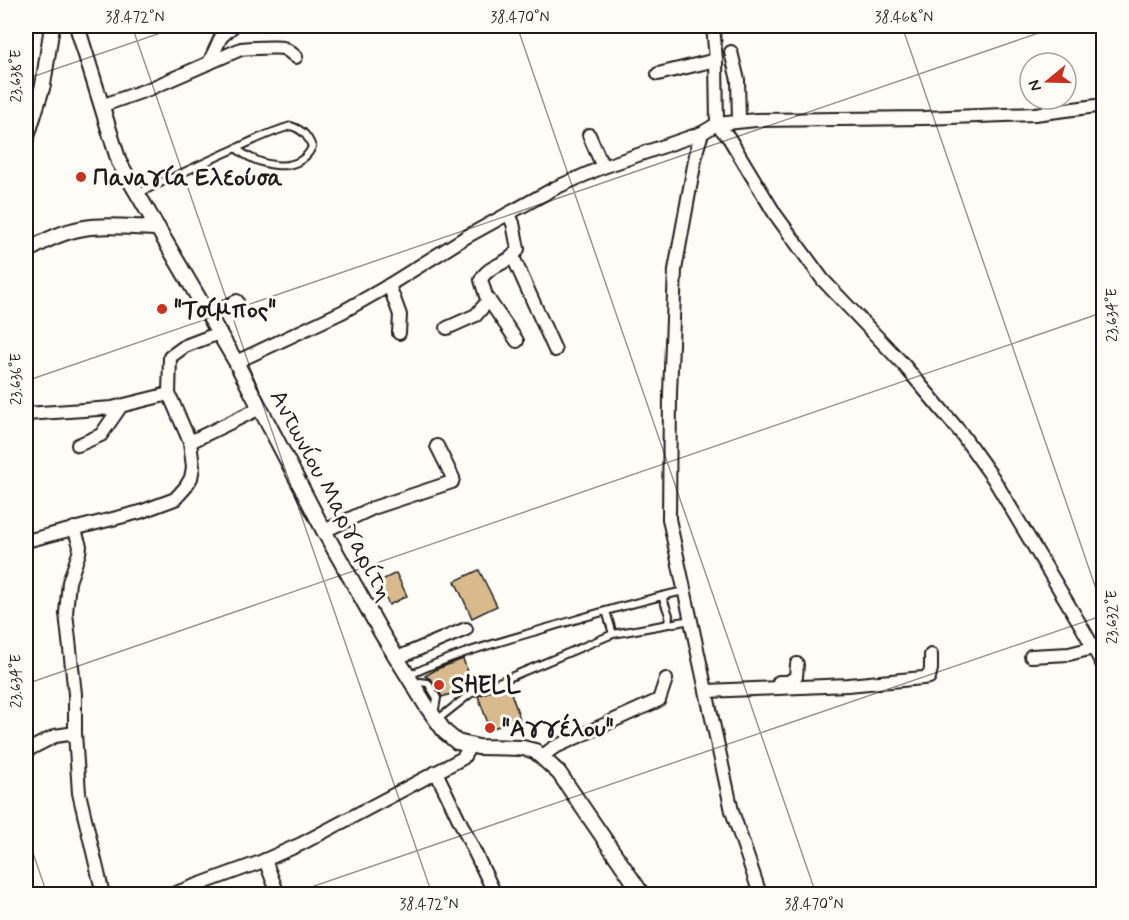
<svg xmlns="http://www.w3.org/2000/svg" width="1129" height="920" font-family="Mynerve,sans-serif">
	<rect width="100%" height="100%" fill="#fdfcf7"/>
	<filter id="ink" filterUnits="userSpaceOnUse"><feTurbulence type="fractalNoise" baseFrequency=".0167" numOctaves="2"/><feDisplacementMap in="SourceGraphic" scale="12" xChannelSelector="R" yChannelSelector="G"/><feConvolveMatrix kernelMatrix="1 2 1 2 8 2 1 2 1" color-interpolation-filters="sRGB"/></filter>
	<g filter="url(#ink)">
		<!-- building -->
		<g fill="#d8ba8c" stroke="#1c1c1c" stroke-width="1.5">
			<polygon points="479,570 497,606 472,618 455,581"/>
			<polygon points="396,573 407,596 389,605 378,582"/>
			<polygon points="463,659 473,686 442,697 432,680 425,676 437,669"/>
			<polygon points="508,684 520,719 490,729 478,696"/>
		</g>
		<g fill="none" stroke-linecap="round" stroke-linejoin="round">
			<!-- service casing -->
			<g stroke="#1c1c1c" stroke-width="10">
				<g id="service">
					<path d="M 137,194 C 171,178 205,162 239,147 C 256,139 273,131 291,126 C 303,130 308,136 312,147 C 298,177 255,165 236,148"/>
					<polyline points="662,596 669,615 668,624"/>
					<polyline points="606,611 613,634"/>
					<path d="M 408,676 C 452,654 500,642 547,628 C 592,615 637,601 684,591"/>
					<polyline points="420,682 428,683 437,698 435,709"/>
					<polyline points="437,720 470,694 613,634 691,620"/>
				</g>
			</g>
			<!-- minor casing -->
			<g stroke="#1c1c1c" stroke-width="16">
				<g id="minor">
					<polyline points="713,26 716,60 717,124 729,138 775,214 823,280 903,364 961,433 993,478 1083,629 1104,667"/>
					<polyline points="731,52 738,80 739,120"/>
					<polyline points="209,63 221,37 233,26"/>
					<polyline points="658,74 716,60"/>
					<path d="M 101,106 L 149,89 L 241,49 C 248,48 278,47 283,48 C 288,50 292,54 296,57"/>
					<polyline points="702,133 697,149 675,270 670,393 669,519 732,811 760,894"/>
					<polyline points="589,135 603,167"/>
					<path d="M 508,214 L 513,223 L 518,249 C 510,265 488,264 481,280 L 486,296 L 517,341"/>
					<polyline points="513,257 555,350"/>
					<polyline points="389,285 400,315 399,333"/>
					<polyline points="209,315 237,301"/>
					<polyline points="447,328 476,315 489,300"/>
					<polyline points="236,362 342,312 381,290 466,237 555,188 603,167 702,133 717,124 756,120 924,118 1035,114 1104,105"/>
					<polyline points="26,414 112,408 169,394"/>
					<polyline points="190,442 169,394 170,357 185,346 219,333"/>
					<polyline points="78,445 101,435 121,406"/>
					<polyline points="74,528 80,546 79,553 69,582 66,613 75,694 75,733"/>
					<polyline points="324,531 373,508 452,482 453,478 437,446"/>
					<polyline points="26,541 140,512 175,499 185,488 191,478 193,467 190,442 260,408"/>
					<polyline points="1031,656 1069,654 1093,648"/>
					<polyline points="397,658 466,629"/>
					<polyline points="779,682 788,682 796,677 797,664"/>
					<polyline points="707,691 848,685 923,678 929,677 931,669 931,655"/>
					<polyline points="26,751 55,736 75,733 79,793 103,894"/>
					<polyline points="543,756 553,748 659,700 666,679"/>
					<polyline points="436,772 495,894"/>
					<polyline points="265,860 278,894"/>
					<polyline points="173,894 258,863 301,844 463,758 470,746"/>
				</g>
			</g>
			<!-- tertiary casing -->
			<g stroke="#1c1c1c" stroke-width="18">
				<g id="tertiary">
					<polyline points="77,26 119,162 236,362 324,531 382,634 427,707 445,732 457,742 478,747 523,748 535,751 559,773 642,894"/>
					<polyline points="26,140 43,85 52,26"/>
					<path d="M 26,252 C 76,220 101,226 158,228"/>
				</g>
			</g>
			<!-- service -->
			<use href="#service" stroke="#fdfcf7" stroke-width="6"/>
			<!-- minor -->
			<use href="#minor" stroke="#fdfcf7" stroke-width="12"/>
			<!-- tertiary -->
			<use href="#tertiary" stroke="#fdfcf7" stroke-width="14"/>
		</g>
	</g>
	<!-- ticks -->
	<path fill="none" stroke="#1c1c1c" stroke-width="1.5" stroke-opacity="0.45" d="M 132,26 L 432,894M 517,26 L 816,894M 902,26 L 1104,612M 26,79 L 181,26M 26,381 L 1059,26M 26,684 L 1104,312M 26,832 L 47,894M 291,894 L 1104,615"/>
	<!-- markers -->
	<g fill="#c8321e" stroke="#fdfcf7" stroke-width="2">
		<circle cx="81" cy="177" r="6"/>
		<circle cx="162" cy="309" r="6"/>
		<circle cx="439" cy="685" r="6"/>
		<circle cx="490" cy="728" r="6"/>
	</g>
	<g text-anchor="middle" stroke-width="6" stroke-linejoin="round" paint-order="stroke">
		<!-- poi labels -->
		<g font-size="24" font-weight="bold" fill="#1c1c1c" stroke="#fdfcf7" text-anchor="start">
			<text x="93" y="185">Παναγία Ελεούσα</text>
			<text x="174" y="317">"Τσίμπος"</text>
			<text x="451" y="693">SHELL</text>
			<text x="502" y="736">"Αγγέλου"</text>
		</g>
		<!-- street labels -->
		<g font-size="24" fill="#1c1c1c" stroke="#fdfcf7">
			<text transform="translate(332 495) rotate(62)" y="8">Αντωνίου Μαργαρίτη</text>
		</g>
	</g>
	<!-- margin -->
	<rect width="1129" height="920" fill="none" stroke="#fdfcf7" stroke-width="66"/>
	<!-- north arrow -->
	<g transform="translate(1048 81) rotate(251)"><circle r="28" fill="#fdfcf7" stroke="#a3a29f" stroke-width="1.5"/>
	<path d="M0-4.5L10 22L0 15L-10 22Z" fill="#c8321e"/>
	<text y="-9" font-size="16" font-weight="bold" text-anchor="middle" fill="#1c1c1c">N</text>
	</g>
	<rect x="33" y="33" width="1063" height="854" fill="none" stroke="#1c1c1c" stroke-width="2"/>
	<g font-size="15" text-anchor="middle" fill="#1c1c1c">
		<text x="135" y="22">38.472°N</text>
		<text x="520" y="22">38.470°N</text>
		<text x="904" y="22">38.468°N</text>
		<text transform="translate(16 76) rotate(-90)" y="5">23.638°E</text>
		<text transform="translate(1112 315) rotate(-90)" y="5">23.634°E</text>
		<text transform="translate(16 379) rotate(-90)" y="5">23.636°E</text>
		<text transform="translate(1112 617) rotate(-90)" y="5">23.632°E</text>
		<text transform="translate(16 681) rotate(-90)" y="5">23.634°E</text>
		<text x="429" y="909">38.472°N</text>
		<text x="814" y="909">38.470°N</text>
	</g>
</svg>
